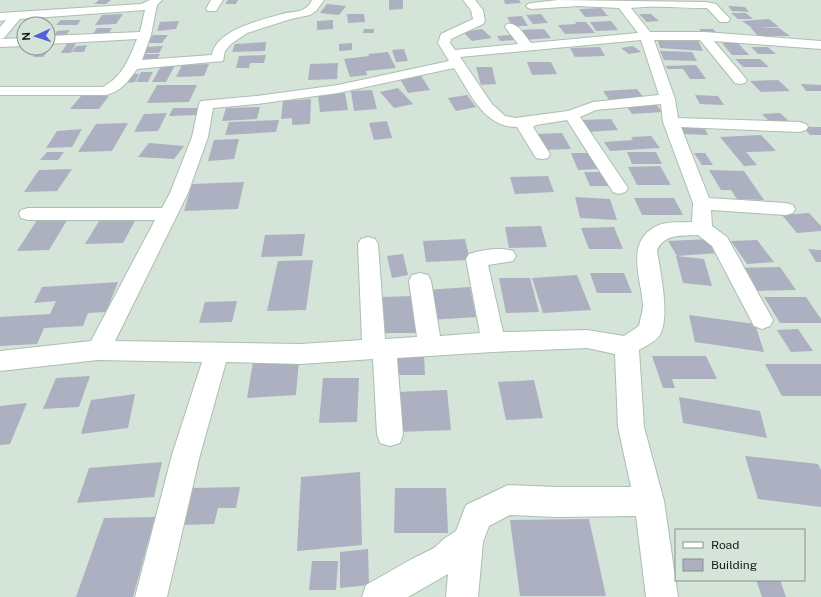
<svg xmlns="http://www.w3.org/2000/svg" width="821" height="597" font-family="'Public Sans',sans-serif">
	<rect width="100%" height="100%" fill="#d4e4d8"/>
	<!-- building -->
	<g fill="#acb0c0">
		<polygon points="99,0 111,0 106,4 94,4"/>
		<polygon points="228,0 238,0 236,4 225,4"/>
		<polygon points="389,0 403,0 403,9 389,10"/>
		<polygon points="504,0 519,0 521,3 505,4"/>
		<polygon points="327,4 346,6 339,15 320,13"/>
		<polygon points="728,6 745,7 749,12 732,11"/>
		<polygon points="601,8 608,16 585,17 579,9"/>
		<polygon points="731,13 746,13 753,19 738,19"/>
		<polygon points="123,14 116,24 95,25 102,15"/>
		<polygon points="347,14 364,14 365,22 348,23"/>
		<polygon points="541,14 548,23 533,24 526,15"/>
		<polygon points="639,14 651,14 659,21 647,22"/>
		<polygon points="522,16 528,26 512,26 507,17"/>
		<polygon points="769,19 779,27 757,28 779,28 790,36 758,36 751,28 752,28 742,21"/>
		<polygon points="61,20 81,20 77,25 56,25"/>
		<polygon points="333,20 333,29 317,30 317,21"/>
		<polygon points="179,21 176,29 157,31 160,22"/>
		<polygon points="611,21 618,30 596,31 590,22"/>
		<polygon points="575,22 586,22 595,33 565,34 558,25 576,24"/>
		<polygon points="97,28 112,28 109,33 93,34"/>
		<polygon points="364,29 374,29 374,33 363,33"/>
		<polygon points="482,29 492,38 472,41 463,32"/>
		<polygon points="544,29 551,38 524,40 518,30"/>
		<polygon points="699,29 713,29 719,35 704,35"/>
		<polygon points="70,30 66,35 54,36 57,31"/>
		<polygon points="153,35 168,35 162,43 147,43"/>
		<polygon points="511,35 514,40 500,41 497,36"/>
		<polygon points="657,37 697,38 703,51 660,48"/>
		<polygon points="77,41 71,53 61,53 68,42"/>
		<polygon points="266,42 265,51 232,52 235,44"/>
		<polygon points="352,43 352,50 339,51 339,44"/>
		<polygon points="722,43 738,43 749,55 732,55"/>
		<polygon points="48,45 52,45 43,57 33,57 40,48 48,48"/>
		<polygon points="87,45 84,52 72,52 76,46"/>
		<polygon points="163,46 159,53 141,53 145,47"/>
		<polygon points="633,46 641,52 629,54 621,48"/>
		<polygon points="600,47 605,56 575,57 570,48"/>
		<polygon points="751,47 768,47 776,54 758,54"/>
		<polygon points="404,49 408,61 396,62 392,50"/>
		<polygon points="660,51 692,52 697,61 664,60"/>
		<polygon points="388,52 396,68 366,71 367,75 350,77 344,59 369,56 368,54"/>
		<polygon points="142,54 160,54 156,61 138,62"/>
		<polygon points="266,55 264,63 250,63 249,68 236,68 239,56"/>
		<polygon points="735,59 760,59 769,67 743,67"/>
		<polygon points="527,62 551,62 557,74 532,75"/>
		<polygon points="338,63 337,79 308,80 310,64"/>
		<polygon points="209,64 204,76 176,77 182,65"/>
		<polygon points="175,65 166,82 152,82 161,66"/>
		<polygon points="696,65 706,79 690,79 683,69 668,69 665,66"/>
		<polygon points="476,67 492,67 496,84 481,85"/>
		<polygon points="141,72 153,72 148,82 136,82"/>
		<polygon points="133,74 139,74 135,82 128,83"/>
		<polygon points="420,74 430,90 408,93 399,77"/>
		<polygon points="778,80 790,91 761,92 750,81"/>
		<polygon points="801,84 821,85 821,91 806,91"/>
		<polygon points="157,85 197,85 189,102 147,103"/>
		<polygon points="398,88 413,104 394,108 380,92"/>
		<polygon points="637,89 644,98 609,100 603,91"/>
		<polygon points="372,90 377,109 354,111 351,91"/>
		<polygon points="345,93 348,110 320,112 318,95"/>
		<polygon points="467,95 476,107 456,111 448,98"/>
		<polygon points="695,95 718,96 724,105 700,104"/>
		<polygon points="81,96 109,96 99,109 70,109"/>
		<polygon points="311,99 310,124 292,125 292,118 281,119 283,101"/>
		<polygon points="656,104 662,112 632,114 626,105"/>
		<polygon points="260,107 257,119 222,121 226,108"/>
		<polygon points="173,108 201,108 198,115 169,116"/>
		<polygon points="167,113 158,131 134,132 144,114"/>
		<polygon points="780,113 791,123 772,124 762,114"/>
		<polygon points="611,119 618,130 588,132 582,120"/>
		<polygon points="279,120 276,132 225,135 229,122"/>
		<polygon points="387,121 392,138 374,140 369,123"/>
		<polygon points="128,123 112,151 78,152 96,124"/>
		<polygon points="679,126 704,127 708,135 683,134"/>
		<polygon points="803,127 821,127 821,135 810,135"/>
		<polygon points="82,129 72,147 46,148 57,131"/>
		<polygon points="562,133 571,149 541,150 534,134"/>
		<polygon points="761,135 776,151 746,152 757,165 744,166 720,137"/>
		<polygon points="651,136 660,148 610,151 604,142 633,140 631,137"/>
		<polygon points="239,139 234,159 208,161 214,140"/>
		<polygon points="149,143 184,146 174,159 138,157"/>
		<polygon points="47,152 64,152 58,160 40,160"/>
		<polygon points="627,152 656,152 662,164 632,164"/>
		<polygon points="571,153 590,153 598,169 578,170"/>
		<polygon points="694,153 705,153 713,165 702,165"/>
		<polygon points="660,166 671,185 637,185 628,167"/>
		<polygon points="72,169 57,191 24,192 39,170"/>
		<polygon points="709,170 744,171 764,200 737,199 731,190 721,190"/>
		<polygon points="584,172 602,172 609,186 590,186"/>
		<polygon points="548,176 554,192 515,194 510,177"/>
		<polygon points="244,182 238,209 184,211 192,184"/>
		<polygon points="575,197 610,199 617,220 580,218"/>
		<polygon points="634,198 674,198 683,215 642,215"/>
		<polygon points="809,213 821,226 821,231 797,233 782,215"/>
		<polygon points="39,217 69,217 49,250 17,251"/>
		<polygon points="99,221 135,221 123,243 85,244"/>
		<polygon points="541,226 547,247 509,248 505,227"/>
		<polygon points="614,227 623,249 589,249 581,228"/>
		<polygon points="305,234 302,256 261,257 265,235"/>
		<polygon points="465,239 470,260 426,262 423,241"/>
		<polygon points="708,239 718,253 677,256 668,241"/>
		<polygon points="757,240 774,262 747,264 731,241"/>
		<polygon points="808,249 821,250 821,262 816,262"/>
		<polygon points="403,254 408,275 392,278 387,256"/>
		<polygon points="676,256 704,259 712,286 683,283"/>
		<polygon points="313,260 306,310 267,311 278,261"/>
		<polygon points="780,267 796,290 752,291 737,268"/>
		<polygon points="590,273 624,273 632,293 597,293"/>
		<polygon points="577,275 591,310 543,313 532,278"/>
		<polygon points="499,278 530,278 539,312 506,313"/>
		<polygon points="118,282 106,312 88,313 83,326 44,328 37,344 0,346 0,317 50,314 56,301 34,303 42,287"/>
		<polygon points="470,287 476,317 430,320 426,290"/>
		<polygon points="415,296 417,333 381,333 382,297"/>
		<polygon points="764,297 806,297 821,319 821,323 780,323"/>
		<polygon points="237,301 232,322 199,323 205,302"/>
		<polygon points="689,315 755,324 764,352 695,342"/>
		<polygon points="798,329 813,351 791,352 777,330"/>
		<polygon points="424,355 425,375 391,375 391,356"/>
		<polygon points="652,356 706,356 717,379 672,379 675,388 663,388"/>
		<polygon points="299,359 296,395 247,398 253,362"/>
		<polygon points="765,364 821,364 821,396 782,396"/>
		<polygon points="90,376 79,407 43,409 56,378"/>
		<polygon points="323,378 359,378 357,422 319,423"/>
		<polygon points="534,380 543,418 506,420 498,382"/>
		<polygon points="447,390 451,430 397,432 396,392"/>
		<polygon points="135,394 128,428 81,434 91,400"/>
		<polygon points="679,397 760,411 767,438 683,423"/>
		<polygon points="27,403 10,444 0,445 0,406"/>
		<polygon points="745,456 818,464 821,470 821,507 758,499"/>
		<polygon points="162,462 154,497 77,503 89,468"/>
		<polygon points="360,472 362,545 297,551 301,477"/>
		<polygon points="240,487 236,508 218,508 214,524 181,525 190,488"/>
		<polygon points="395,488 446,488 448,533 394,533"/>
		<polygon points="155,517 133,597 76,597 104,518"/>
		<polygon points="589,519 606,596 520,596 510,520"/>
		<polygon points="368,549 369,585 340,588 340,552"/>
		<polygon points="312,561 338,561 336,590 309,590"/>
		<polygon points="756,580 780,580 786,597 762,597"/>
	</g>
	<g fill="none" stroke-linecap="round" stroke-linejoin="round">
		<!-- minor casing -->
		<g stroke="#adbdb1" stroke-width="2">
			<g id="minor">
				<path d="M 150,0 L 162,0 L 157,5 L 151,35 L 142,60 L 212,55 C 216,29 265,19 286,13 C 292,12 299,12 304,9 C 308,7 310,4 312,0 L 324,0 L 316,11 L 310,15 L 291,19 L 247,33 L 231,44 L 225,51 L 223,61 L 137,69 C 128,81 122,91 106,95 L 0,95 L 0,87 L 103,87 C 123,76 129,59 137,39 L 48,44 L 48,36 L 140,32 L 145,10 L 20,19 L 4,38 L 0,39 L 0,27 L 6,20 L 0,21 L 0,13 L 141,4 Z"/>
				<polygon points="211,0 223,0 216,11 208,11 206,9"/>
				<path d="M 463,0 L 475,0 L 483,10 L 485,21 L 483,24 L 451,39 L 450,43 L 455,50 L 518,44 L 505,27 L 507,24 C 518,22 524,35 531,43 L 638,33 L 619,8 L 578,6 L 532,9 L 528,8 L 526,6 L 528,4 L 532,3 L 558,0 L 706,2 L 716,4 L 730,19 L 728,22 L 720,22 L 708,9 L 706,8 C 681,8 656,5 631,8 L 650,32 L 704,32 L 821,41 L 821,49 L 714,41 L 747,80 L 745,83 L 740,84 L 735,83 L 700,40 L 654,40 L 675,99 L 678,118 L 800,122 L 806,124 L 808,127 L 806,130 L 800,132 L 681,127 L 709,198 L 786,203 L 793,205 L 795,209 L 793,213 L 786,215 L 711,210 L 712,226 L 727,237 L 773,320 L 770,326 L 762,329 L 754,326 L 712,246 L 698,235 C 682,236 665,233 657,250 C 660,272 671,318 659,336 C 655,342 645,346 639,350 L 644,427 L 664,501 L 678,597 L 646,597 L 636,516 L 556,517 L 510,515 L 489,526 L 483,542 L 478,597 L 446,597 L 448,574 L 408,597 L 362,597 L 366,585 L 410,560 L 434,548 L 445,538 L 456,531 L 466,505 L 508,485 L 556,487 L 631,487 L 618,427 L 615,354 L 587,348 L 493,352 L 397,358 L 403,434 L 400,443 L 390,446 L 380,443 L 377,434 L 373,359 L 301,364 L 226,362 L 200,455 L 167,597 L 135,597 L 172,455 L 202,362 L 98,360 L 0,371 L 0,351 L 91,341 L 155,220 L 28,220 L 21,218 L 19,214 L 21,210 L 28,208 L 162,208 L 170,193 L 192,137 L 199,104 L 201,101 L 257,96 L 338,85 L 449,61 L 438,43 L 441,34 L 473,19 L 471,10 ZM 641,40 L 659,95 L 593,102 L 568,111 L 515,118 L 505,116 L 492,104 L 460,57 ZM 454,68 C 469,91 484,128 517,127 L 536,158 L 542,159 L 548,158 L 550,154 L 533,127 L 536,125 L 567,120 L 613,192 L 619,194 L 625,192 L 628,188 L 580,117 L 596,110 L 661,104 L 663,122 L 693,203 L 692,222 C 682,223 669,221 659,225 C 624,240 641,277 643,305 C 643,312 640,319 639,326 L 624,336 L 587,330 L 503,332 L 488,265 L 513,261 L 516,256 L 513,251 C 500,247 482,250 469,254 L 466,259 L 480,333 L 440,336 L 431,281 L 428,275 L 420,273 L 412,275 L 409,281 L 417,337 L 385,339 L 378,244 L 375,239 L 368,237 L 361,239 L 358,244 L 362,340 L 301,344 L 115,341 L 188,193 L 208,137 L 213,108 L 257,104 L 338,93 Z"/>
				<polygon points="24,38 24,46 0,47 0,39"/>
			</g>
		</g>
		<!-- minor -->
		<use href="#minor" fill="#fff" fill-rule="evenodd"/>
	</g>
	<!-- legend -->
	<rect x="675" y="529" width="130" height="52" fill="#d4e4d8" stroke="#87938a"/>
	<rect x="683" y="542" width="20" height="6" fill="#ffffff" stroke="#87938a"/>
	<text x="711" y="549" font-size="12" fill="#141a15">Road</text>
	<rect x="683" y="559" width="20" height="12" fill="#acb0c0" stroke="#87938a"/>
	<text x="711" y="569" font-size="12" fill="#141a15">Building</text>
	<!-- north arrow -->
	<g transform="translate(36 36) rotate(267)"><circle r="19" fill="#d4e4d8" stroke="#87938a"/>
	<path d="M0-3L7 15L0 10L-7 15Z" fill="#545fd5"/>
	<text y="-6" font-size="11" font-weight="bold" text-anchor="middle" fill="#141a15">N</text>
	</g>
</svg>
